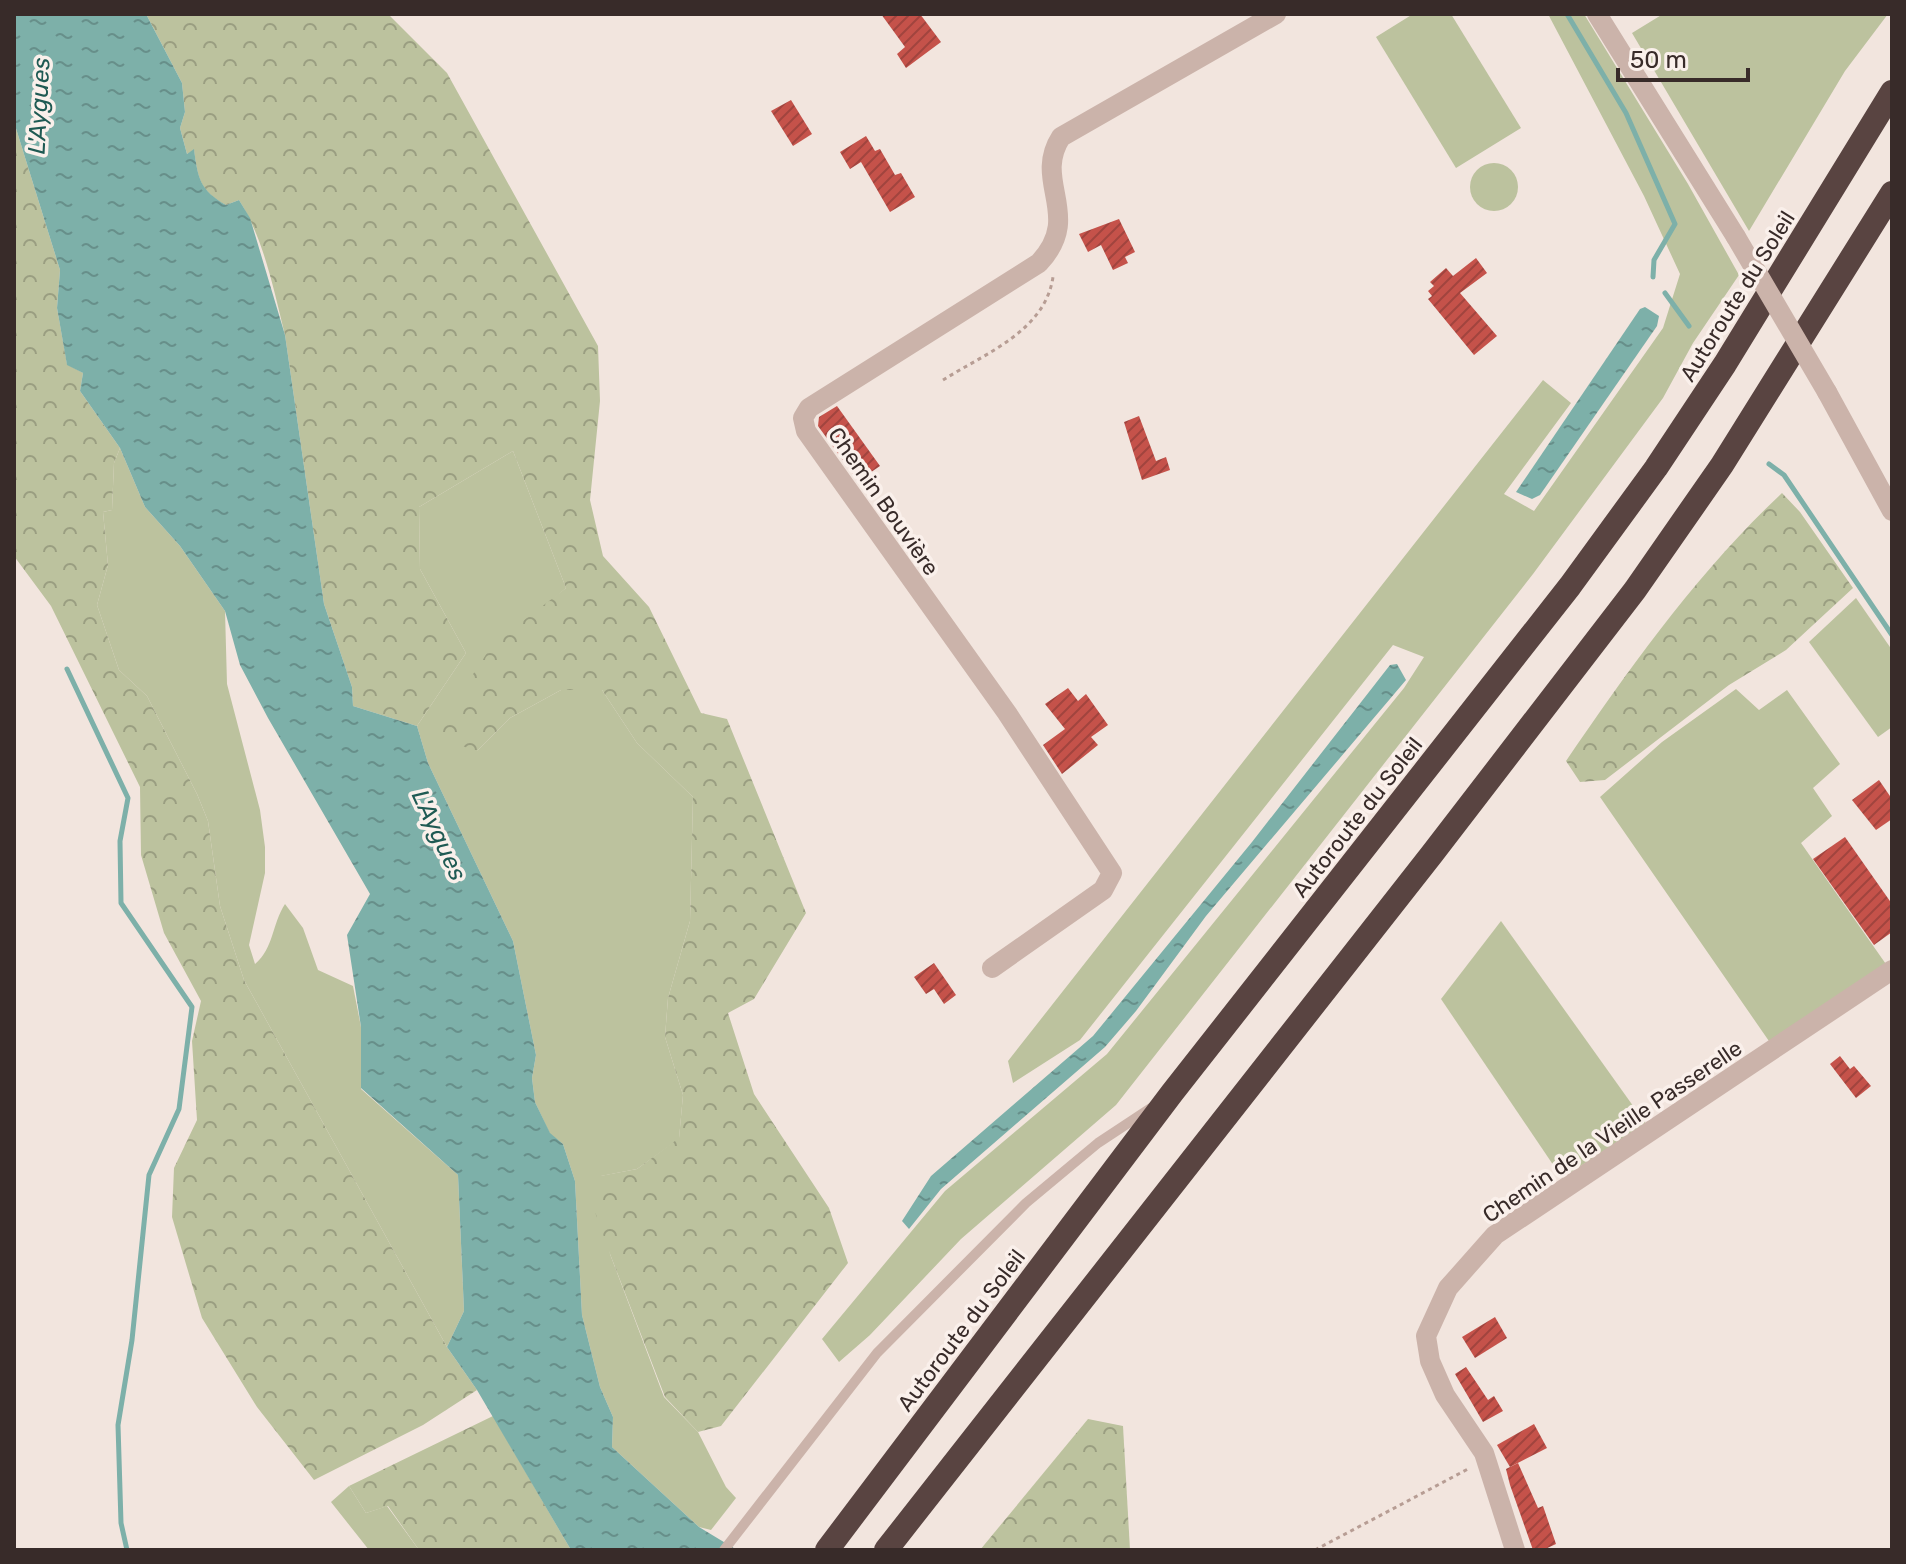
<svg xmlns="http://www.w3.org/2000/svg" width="1906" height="1564" font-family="Rubik,sans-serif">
	<defs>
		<pattern id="forest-crowns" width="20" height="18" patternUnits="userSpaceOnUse" patternTransform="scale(2)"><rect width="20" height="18" fill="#bcc29e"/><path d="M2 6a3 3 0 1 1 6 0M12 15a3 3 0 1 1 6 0" fill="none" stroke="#9a9e81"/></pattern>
		<pattern id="water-ripples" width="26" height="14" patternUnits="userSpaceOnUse" patternTransform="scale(2)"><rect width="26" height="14" fill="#7db0a9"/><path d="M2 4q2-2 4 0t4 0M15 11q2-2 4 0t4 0" fill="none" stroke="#678f8a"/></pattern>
		<pattern id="building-hatch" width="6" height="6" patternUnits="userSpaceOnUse" patternTransform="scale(2)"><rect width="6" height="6" fill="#c5524a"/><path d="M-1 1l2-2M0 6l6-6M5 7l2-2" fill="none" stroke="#a1443e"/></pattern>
	</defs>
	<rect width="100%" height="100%" fill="#f2e5de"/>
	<!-- grass -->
	<g fill="#bcc29e">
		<polygon points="1413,14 1451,14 1521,128 1456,168 1376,37"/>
		<polygon points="1548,14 1584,14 1688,184 1739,275 1693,343 1663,398 1533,574 1116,1105 961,1239 870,1335 839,1362 822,1339 945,1191 1107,1054 1404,688 1424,657 1393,645 1080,1040 1013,1083 1008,1061 1543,380 1571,403 1504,494 1534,511 1663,328 1680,274 1644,196"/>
		<polygon points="1663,14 1888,14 1845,71 1749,231 1632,33"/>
		<circle cx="1494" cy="187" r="24"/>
		<path d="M 120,448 L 145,507 L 180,546 L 225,611 L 227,684 L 260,810 L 265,847 L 265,873 L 249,945 L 255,964 C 274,948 272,924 285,904 L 303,928 L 318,970 L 353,986 L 361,1027 L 361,1089 L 458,1175 L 464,1311 L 447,1347 L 244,980 L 220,906 L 208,821 L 197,794 L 147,696 L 119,670 L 97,605 L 108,565 L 103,512 L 112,510 L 114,463 Z"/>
		<polygon points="513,451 566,588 552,600 477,751 510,718 561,690 602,690 637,743 693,797 690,921 668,998 665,1037 683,1095 679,1139 637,1169 601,1176 610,1254 664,1397 698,1432 726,1487 736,1498 711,1530 699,1527 612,1447 613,1417 600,1387 582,1315 575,1181 563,1144 550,1134 535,1102 532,1078 536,1055 513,941 428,763 417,726 466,653 420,569 419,507"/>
		<polygon points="1856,598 1892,650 1892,727 1878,737 1809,642"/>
		<polygon points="1736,689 1759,710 1787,690 1840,764 1813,788 1832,816 1801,843 1888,967 1771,1044 1600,797 1662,742"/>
		<polygon points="1501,921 1646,1124 1562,1178 1441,999"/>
		<polygon points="349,1486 366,1513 387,1506 419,1550 369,1550 331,1502"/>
	</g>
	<!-- forest -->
	<g fill="url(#forest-crowns)">
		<path d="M 146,14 L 388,14 L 447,73 L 598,346 L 600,401 L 590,500 L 603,556 L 649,607 L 701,713 L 727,719 L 806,913 L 754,999 L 728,1013 L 754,1094 L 829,1208 L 848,1263 L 721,1426 L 698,1432 L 665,1397 L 610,1254 L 595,1212 L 600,1176 L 637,1169 L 679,1138 L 683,1095 L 665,1037 L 668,998 L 690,921 L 693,797 L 637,743 L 602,690 L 561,690 L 510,718 L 477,751 L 432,736 L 493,644 L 566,588 L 513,451 L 419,507 L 420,569 L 466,653 L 417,726 L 353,706 L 352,687 L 324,604 L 285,335 C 274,291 264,239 239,200 L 226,205 C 200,191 198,179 194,150 L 187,154 L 180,128 L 185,112 L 182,83 Z"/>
		<polygon points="14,122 60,270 57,308 67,364 83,373 80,391 120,448 114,463 112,510 103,512 108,565 97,605 119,670 147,696 197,794 208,821 220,906 244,980 447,1347 477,1390 423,1425 314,1480 257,1407 202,1318 172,1217 174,1168 197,1120 192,1041 201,1001 164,933 141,855 140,787 51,606 14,556"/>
		<path d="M 1782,493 L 1800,512 L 1853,588 L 1786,650 L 1729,685 L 1605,780 L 1580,782 L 1566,761 C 1631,666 1698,572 1782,493 Z"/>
		<polygon points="493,1416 571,1550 419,1550 388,1506 366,1513 349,1486"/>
		<polygon points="1088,1419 1123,1426 1130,1550 980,1550"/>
	</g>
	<!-- water -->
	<g fill="url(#water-ripples)">
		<path d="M 14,14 L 146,14 L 182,83 L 185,112 L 180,128 L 187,154 L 194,149 C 198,179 200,190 226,205 L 239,200 L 250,218 L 285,335 L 324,604 L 352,687 L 353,706 L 417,726 L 428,763 L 513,941 L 536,1055 L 532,1078 L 535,1102 L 550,1133 L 563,1144 L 575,1181 L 582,1315 L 600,1387 L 613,1417 L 612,1447 L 699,1527 L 737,1550 L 571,1550 L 477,1390 L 447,1347 L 464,1311 L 458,1175 L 361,1088 L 361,1027 L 347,935 L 370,894 L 268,718 L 240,665 L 225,611 L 180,546 L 145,507 L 120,448 L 80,391 L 83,373 L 67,365 L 57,308 L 60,270 L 14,122 Z"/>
		<polygon points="1645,307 1659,316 1657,326 1540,495 1532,499 1516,492 1640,309"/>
		<polygon points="1397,664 1406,680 1206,916 1136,1011 1105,1047 941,1189 909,1229 902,1221 931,1176 1093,1036 1252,842 1390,665"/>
	</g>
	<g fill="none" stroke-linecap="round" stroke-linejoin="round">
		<!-- stream -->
		<g stroke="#7db0a9" stroke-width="5">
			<polyline points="1567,14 1626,113 1675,224 1654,260 1653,277"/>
			<polyline points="1665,293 1689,326"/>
			<polyline points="1769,464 1784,475 1892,635"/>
			<polyline points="67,669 128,798 120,841 121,903 192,1007 179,1109 149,1175 132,1340 118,1425 121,1523 127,1550"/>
		</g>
	</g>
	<!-- building -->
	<g fill="url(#building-hatch)">
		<polygon points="881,14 920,14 941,42 906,68 897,54 905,47"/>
		<polygon points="791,100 812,134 793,146 771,111"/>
		<polygon points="866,136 875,151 880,149 895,175 901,173 915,197 890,212 861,162 850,169 840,152"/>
		<polygon points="1119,219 1135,252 1125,257 1128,263 1113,270 1101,245 1088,252 1079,234"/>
		<polygon points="1476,258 1487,273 1460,293 1497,336 1474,355 1428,299 1432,296 1428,291 1434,286 1430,282 1446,268 1453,276"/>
		<polygon points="837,406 880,466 858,481 818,426 819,417"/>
		<polygon points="1139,416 1156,461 1166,457 1170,470 1142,480 1124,422"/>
		<polygon points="1068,688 1078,701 1086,694 1108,725 1091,737 1098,745 1062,774 1043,745 1065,729 1045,704"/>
		<polygon points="1879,780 1892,799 1892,819 1876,830 1852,800"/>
		<polygon points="1845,837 1892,904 1892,932 1874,945 1813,859"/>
		<polygon points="934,963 956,995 944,1004 934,989 926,994 914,977"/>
		<polygon points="1840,1056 1850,1069 1854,1066 1871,1086 1856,1098 1830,1064"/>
		<polygon points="1495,1317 1507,1338 1475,1358 1462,1337"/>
		<polygon points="1466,1367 1488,1400 1494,1396 1503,1411 1483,1422 1455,1374"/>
		<polygon points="1534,1424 1547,1448 1510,1467 1497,1445"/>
		<polygon points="1518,1463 1538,1508 1543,1506 1556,1544 1543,1550 1533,1550 1510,1485 1506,1469"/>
	</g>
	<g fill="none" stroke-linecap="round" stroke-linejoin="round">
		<!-- path -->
		<g stroke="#b79d94" stroke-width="3" stroke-dasharray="4 4" stroke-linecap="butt">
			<path d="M 943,380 C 986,353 1045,331 1053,277"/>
			<polyline points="1315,1550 1468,1469"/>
		</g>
		<!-- service -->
		<polyline stroke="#cbb3aa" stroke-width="10" points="724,1550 877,1353 1026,1203 1098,1143 1151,1108"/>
		<!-- minor -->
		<g stroke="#cbb3aa" stroke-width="20">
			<polyline points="1597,14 1736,237"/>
			<polyline points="1827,392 1892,511"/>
			<path d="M 992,968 L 1103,890 L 1112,873 L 1007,713 L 806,431 L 803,418 L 809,408 L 1039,263 C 1084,215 1032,182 1061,137 L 1276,14"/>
			<polyline points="1515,1550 1484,1453 1445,1395 1430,1361 1426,1336 1448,1288 1495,1235 1892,970"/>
		</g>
		<!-- motorway -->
		<g stroke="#594441" stroke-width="24">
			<polyline points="827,1550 1172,1093 1570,586 1656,468 1725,364 1892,92"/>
			<polyline points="886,1550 1432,854 1635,590 1722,465 1892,193"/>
		</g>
		<!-- minor-bridge -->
		<polyline stroke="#cbb3aa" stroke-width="20" points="1736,237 1827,392"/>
	</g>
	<g text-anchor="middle" stroke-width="7" stroke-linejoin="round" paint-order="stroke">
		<!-- street labels -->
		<g font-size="22" fill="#382b29" stroke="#faf0eb">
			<text transform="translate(1737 296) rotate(-58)" y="8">Autoroute du Soleil</text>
			<text transform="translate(884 501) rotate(55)" y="8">Chemin Bouvière</text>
			<text transform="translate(1357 817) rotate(-52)" y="8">Autoroute du Soleil</text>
			<text transform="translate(1612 1131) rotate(-34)" y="8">Chemin de la Vieille Passerelle</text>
			<text transform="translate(961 1330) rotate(-53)" y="8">Autoroute du Soleil</text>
		</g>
		<!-- water labels -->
		<g font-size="24" font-style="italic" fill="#1f5a53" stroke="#faf0eb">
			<text transform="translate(39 106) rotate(-87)" y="8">L'Aygues</text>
			<text transform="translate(439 835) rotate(65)" y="8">L'Aygues</text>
		</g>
	</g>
	<!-- border -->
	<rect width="1906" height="1564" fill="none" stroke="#382b29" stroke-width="32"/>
	<!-- scale -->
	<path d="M1618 68v12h130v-12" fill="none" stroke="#382b29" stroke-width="4"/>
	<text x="1630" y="68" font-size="24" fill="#382b29" stroke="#faf0eb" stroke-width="6" paint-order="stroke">50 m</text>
</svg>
